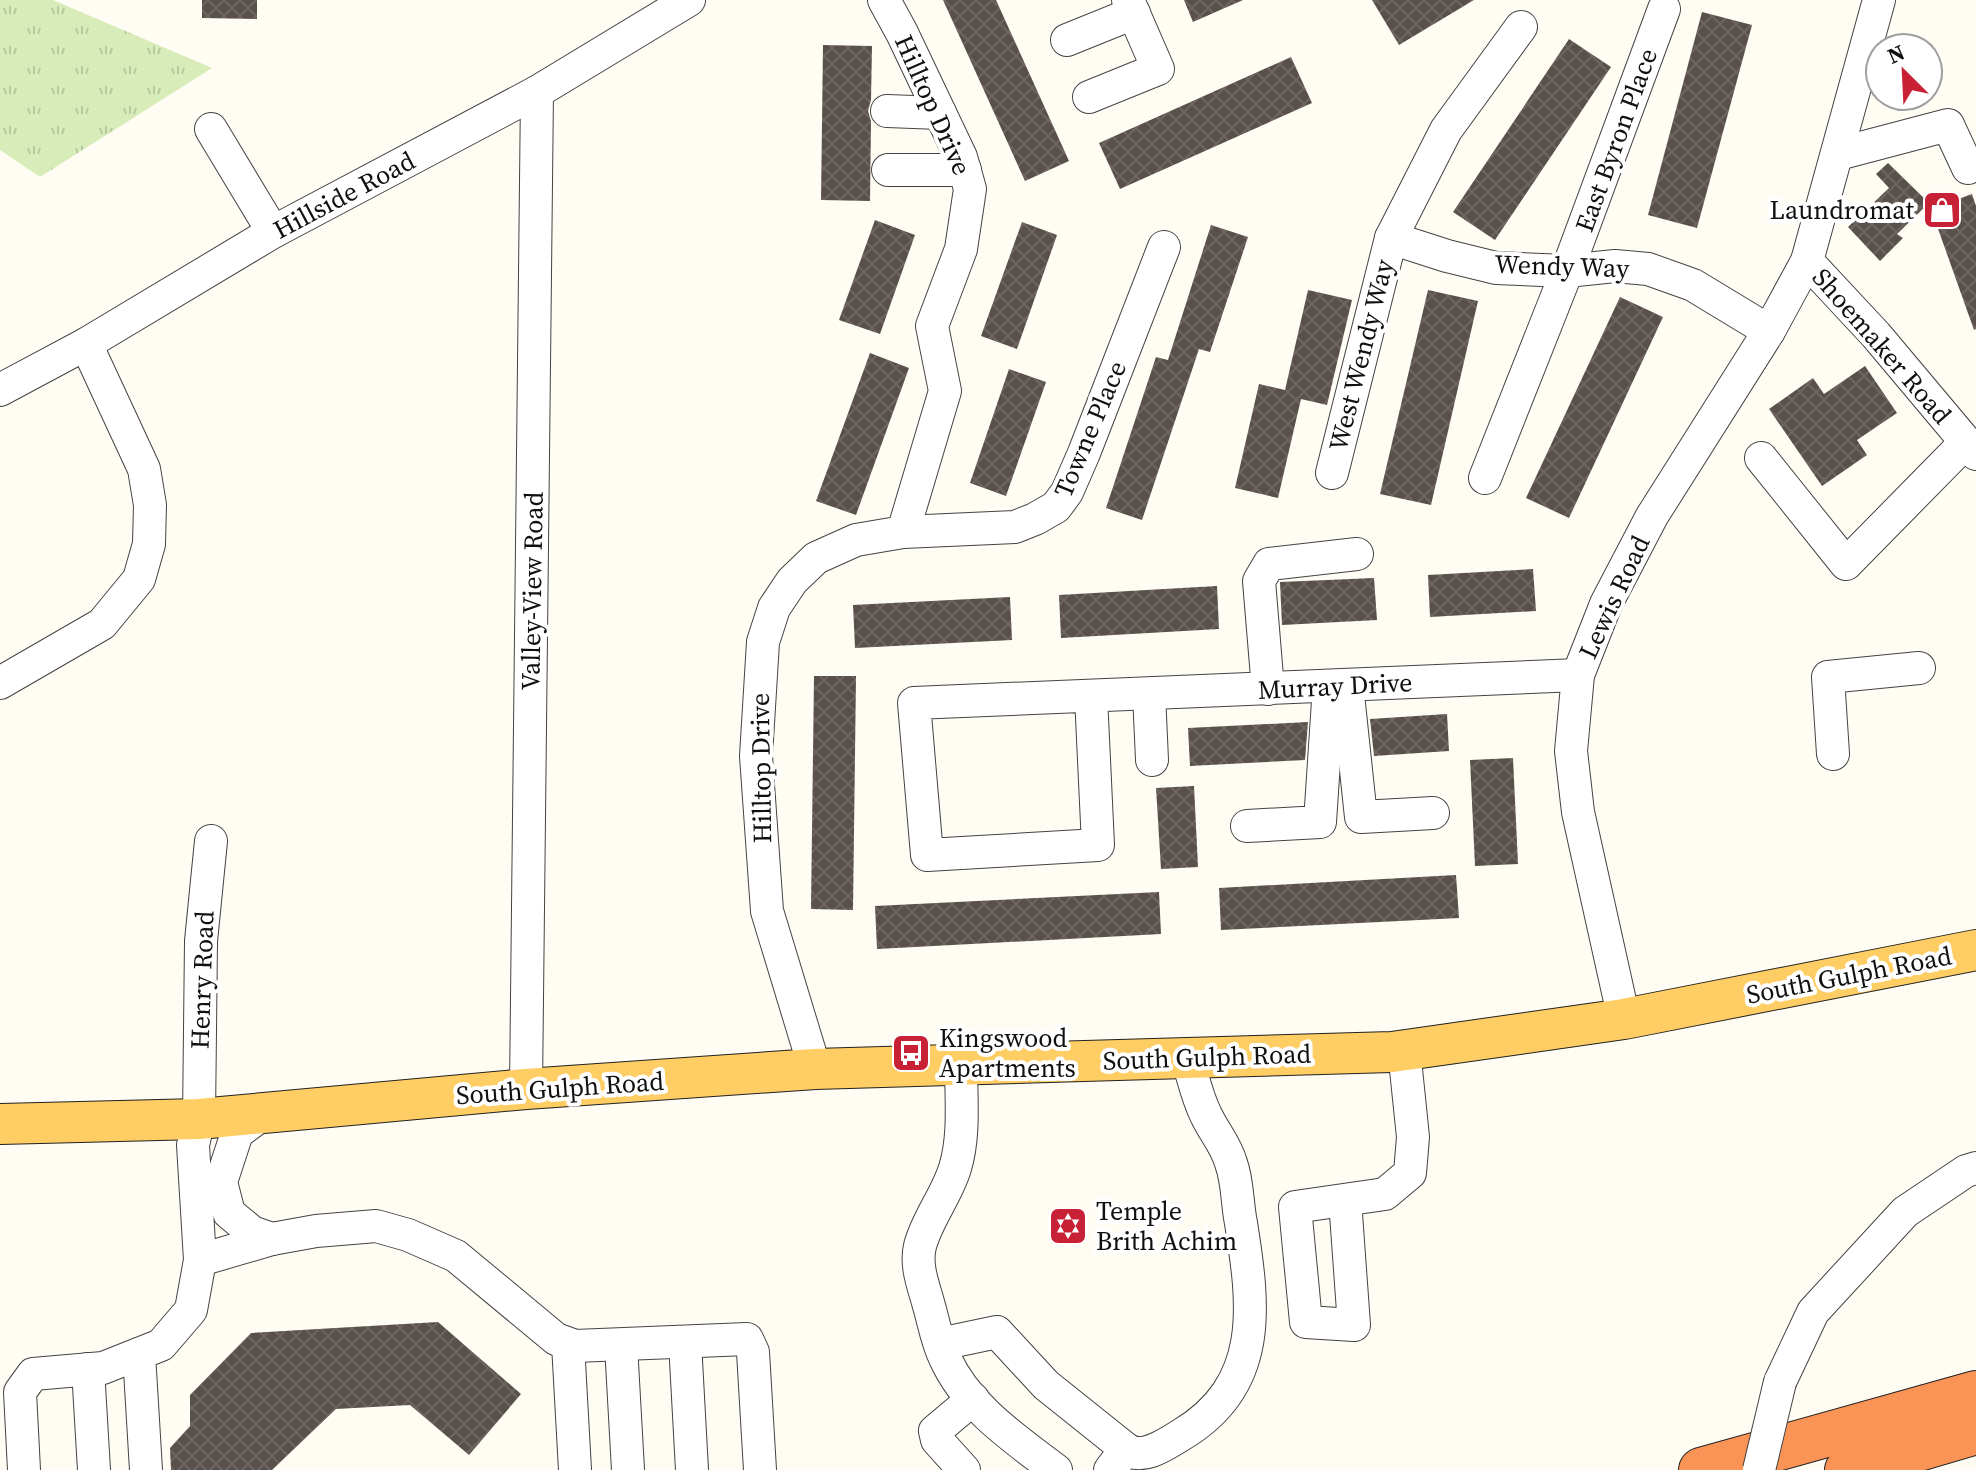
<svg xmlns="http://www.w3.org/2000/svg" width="1976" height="1470" font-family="'Source Serif 4',serif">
	<defs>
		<pattern id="park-tufts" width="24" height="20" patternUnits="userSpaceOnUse" patternTransform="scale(2)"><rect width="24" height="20" fill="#d8ecba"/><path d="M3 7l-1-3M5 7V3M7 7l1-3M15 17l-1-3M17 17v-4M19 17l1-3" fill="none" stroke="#b8c99f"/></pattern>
		<pattern id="building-cross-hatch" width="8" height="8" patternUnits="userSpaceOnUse" patternTransform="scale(2)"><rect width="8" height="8" fill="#59504c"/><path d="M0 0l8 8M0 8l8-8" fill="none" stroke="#6c6561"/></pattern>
	</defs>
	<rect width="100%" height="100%" fill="#fffcf3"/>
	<!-- park -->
	<polygon fill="url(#park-tufts)" points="0,0 53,0 212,68 40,177 0,150"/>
	<!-- building -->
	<g fill="url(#building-cross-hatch)">
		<polygon points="202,0 257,0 257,19 202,18"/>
		<polygon points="943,0 996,0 1069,161 1025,181"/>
		<polygon points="1184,0 1243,0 1193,22"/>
		<polygon points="1372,0 1474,0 1399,45"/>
		<polygon points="1702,12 1752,25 1697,228 1648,215"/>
		<polygon points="1569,39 1611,67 1495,240 1453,212"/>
		<polygon points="823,45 872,46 871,100 868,111 871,121 870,201 821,200"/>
		<polygon points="1291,57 1312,103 1120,189 1099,143"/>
		<polygon points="1888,163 1929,203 1897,234 1903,238 1880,261 1848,227 1889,188 1876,174"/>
		<polygon points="1972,194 1976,206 1976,329 1974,330 1931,209"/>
		<polygon points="875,220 915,235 880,334 839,320"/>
		<polygon points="1022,222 1057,235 1017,349 981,336"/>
		<polygon points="1211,225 1248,237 1210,352 1199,349 1142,520 1106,508 1156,357 1168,360"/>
		<polygon points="1308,290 1352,300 1327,405 1301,399 1278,498 1235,488 1259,384 1285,390"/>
		<polygon points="1428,290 1478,301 1431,505 1380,494"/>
		<polygon points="1620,297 1663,317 1569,518 1526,498"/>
		<polygon points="870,353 909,368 856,515 816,501"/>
		<polygon points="1865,366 1897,413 1857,440 1867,455 1822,486 1769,409 1813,378 1824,394"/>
		<polygon points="1009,369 1046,382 1006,496 970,483"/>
		<polygon points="1533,569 1536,611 1430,617 1428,575"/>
		<polygon points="1374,578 1377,620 1282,625 1280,582"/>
		<polygon points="1217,586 1219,629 1061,638 1059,595"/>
		<polygon points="1010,597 1012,640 855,648 853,605"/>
		<polygon points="814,676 856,676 853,910 811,909"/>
		<polygon points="1447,714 1449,751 1374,756 1370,719"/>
		<polygon points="1308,722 1305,760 1190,766 1188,728"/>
		<polygon points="1513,758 1518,864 1475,866 1470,760"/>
		<polygon points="1194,786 1198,867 1161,869 1156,788"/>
		<polygon points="1456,875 1459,918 1221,930 1219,888"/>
		<polygon points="1159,892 1161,934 877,949 875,906"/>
		<polygon points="438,1322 521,1394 469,1455 410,1405 336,1409 272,1470 171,1470 170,1448 190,1426 190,1395 251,1333"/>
	</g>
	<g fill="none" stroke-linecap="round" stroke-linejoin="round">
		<!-- minor casing -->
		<g stroke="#434343" stroke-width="34">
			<g id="minor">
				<polyline points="1879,0 1807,261 1876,335 1976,454"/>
				<polyline points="1067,40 1134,13"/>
				<polyline points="1089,97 1158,69 1128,0"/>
				<polyline points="887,111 940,113"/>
				<polyline points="211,129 273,232"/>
				<polyline points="1838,154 1948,125 1968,168"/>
				<polyline points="888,170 965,170"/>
				<polyline points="1391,238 1447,256 1496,268 1567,271 1615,266 1648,269 1693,285 1769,331"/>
				<polyline points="0,390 86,344 273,232 537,92 689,0"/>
				<polyline points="1761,458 1846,564 1966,442"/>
				<polyline points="1332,473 1391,238 1446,130 1521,27"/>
				<polyline points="1485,478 1567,271 1664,9"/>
				<polyline points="903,532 1015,527 1035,519 1056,507 1067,492 1084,453 1164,247"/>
				<polyline points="0,683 102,624 139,579 149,544 150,505 144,469 86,344"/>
				<polyline points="1347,685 1361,817 1433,813"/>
				<polyline points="1268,689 1259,581 1269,564 1357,554"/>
				<polyline points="1149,694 1152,760"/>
				<polyline points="1091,696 1098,845 927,855 914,703 1578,675"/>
				<polyline points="1833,754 1828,677 1919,668"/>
				<polyline points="1247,826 1320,822 1329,686"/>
				<polyline points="1624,1019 1578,812 1571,751 1578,675 1606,604 1652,516 1769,331 1807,261"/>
				<path d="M 961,1064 C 961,1097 965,1136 955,1168 C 947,1195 927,1219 920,1246 C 915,1266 924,1287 929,1306 C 934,1323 937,1342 945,1358 C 967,1407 1015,1439 1056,1470"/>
				<polyline points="815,1069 767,911 756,756 763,642 774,608 792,581 816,558 856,540 903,532 945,391 932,326 961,249 970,189 961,157 902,33 884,0"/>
				<polyline points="526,1089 537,92"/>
				<polyline points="264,1113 237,1133 221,1182 229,1213 252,1232 272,1239"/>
				<polyline points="1345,1200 1354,1325 1306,1322 1295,1207 1385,1194 1410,1173 1413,1137 1404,1050"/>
				<polyline points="200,1260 272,1239 316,1231 376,1226 408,1235 456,1256 556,1339 575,1346 747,1339 753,1352 760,1470"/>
				<polyline points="685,1342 692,1470"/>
				<polyline points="568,1344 575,1470"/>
				<polyline points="940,1344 997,1332 1046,1385 1126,1449"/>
				<polyline points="621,1345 628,1470"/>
				<polyline points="139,1354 146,1470"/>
				<polyline points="88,1369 94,1470"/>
				<polyline points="1780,1382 1813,1312 1905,1212 1966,1171 1976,1168"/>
				<polyline points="24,1470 20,1392 33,1374 103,1368 161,1345 191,1310 200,1260 193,1145 199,1119 201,941 211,841"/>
				<polyline points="964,1470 937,1440 935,1431 973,1399"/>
				<path d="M 1110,1470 L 1126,1449 C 1143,1461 1166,1444 1181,1435 C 1265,1385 1254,1305 1241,1223 C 1237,1204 1238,1182 1231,1163 C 1226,1145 1214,1132 1206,1115 C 1197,1097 1193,1077 1187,1058"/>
			</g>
		</g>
		<!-- major casing -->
		<g stroke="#212121" stroke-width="42">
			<polyline id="major" points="0,1124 199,1119 526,1089 815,1069 1392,1052 1624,1019 1976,950"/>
		</g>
		<!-- highway casing -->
		<g stroke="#212121" stroke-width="46">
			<g id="highway">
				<polyline points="1701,1470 1976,1393"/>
				<polyline points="1847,1470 1976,1432"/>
			</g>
		</g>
		<!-- minor -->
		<use href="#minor" stroke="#fff" stroke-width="32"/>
		<!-- major -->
		<use href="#major" stroke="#fecd64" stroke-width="40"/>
		<!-- highway -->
		<use href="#highway" stroke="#fa9456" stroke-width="44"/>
		<!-- minor-bridge casing -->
		<g stroke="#434343" stroke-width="34" stroke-linecap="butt">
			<polyline id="minor-bridge" points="1759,1470 1780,1382"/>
		</g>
		<!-- minor-bridge -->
		<use href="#minor-bridge" stroke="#fff" stroke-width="32"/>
	</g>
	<!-- icons -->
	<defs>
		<g id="shop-square" transform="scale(2)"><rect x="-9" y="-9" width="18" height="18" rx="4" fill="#c82035" stroke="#fff"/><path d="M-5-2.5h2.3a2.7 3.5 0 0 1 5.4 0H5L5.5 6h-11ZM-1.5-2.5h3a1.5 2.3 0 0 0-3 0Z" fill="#fff"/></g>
		<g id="bus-square" transform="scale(2)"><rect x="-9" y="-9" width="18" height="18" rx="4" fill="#c82035" stroke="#fff"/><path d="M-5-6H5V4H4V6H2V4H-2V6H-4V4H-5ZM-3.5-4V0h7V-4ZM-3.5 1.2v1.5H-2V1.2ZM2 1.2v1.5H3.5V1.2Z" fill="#fff"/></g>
		<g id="synagogue-square" transform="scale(2)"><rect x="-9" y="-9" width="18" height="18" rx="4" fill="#c82035" stroke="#fff"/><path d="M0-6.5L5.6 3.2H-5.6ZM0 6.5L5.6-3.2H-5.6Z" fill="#fff"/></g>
	</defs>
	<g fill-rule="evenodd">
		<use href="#shop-square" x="1942" y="210"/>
		<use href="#bus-square" x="911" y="1053"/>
		<use href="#synagogue-square" x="1068" y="1226"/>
	</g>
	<g text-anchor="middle" stroke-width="8" stroke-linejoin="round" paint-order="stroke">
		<!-- street labels -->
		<g font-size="26" fill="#101010" stroke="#fff">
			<text transform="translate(933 105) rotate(66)" y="9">Hilltop Drive</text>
			<text transform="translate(1616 140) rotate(-70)" y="9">East Byron Place</text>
			<text transform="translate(344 195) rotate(-28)" y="9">Hillside Road</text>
			<text transform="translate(1562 266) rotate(2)" y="9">Wendy Way</text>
			<text transform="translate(1882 346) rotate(49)" y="9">Shoemaker Road</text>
			<text transform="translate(1361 355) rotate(-76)" y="9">West Wendy Way</text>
			<text transform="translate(1090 429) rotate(-67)" y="9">Towne Place</text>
			<text transform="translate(532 591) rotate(-89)" y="9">Valley-View Road</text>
			<text transform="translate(1614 597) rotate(-65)" y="9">Lewis Road</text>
			<text transform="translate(1335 686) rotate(-3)" y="9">Murray Drive</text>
			<text transform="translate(761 768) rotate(-91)" y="9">Hilltop Drive</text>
			<text transform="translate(1849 975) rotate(-11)" y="9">South Gulph Road</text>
			<text transform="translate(202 980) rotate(-88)" y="9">Henry Road</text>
			<text transform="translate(1207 1057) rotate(-2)" y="9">South Gulph Road</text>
			<text transform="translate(560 1088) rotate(-4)" y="9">South Gulph Road</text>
		</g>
		<!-- poi labels -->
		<g font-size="26" fill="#101010" stroke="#fff" text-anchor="start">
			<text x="1914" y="219" text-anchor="end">Laundromat</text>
			<text x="939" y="1047">Kingswood<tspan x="939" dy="30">Apartments</tspan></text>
			<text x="1096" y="1220">Temple<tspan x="1096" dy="30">Brith Achim</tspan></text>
		</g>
	</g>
	<!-- north arrow -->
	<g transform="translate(1904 72) rotate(336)"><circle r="38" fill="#ffffff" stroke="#9f9f9f" stroke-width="2"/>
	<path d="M0-6L14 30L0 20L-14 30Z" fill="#c82035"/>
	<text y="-12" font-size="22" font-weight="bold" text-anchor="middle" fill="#101010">N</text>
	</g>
</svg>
